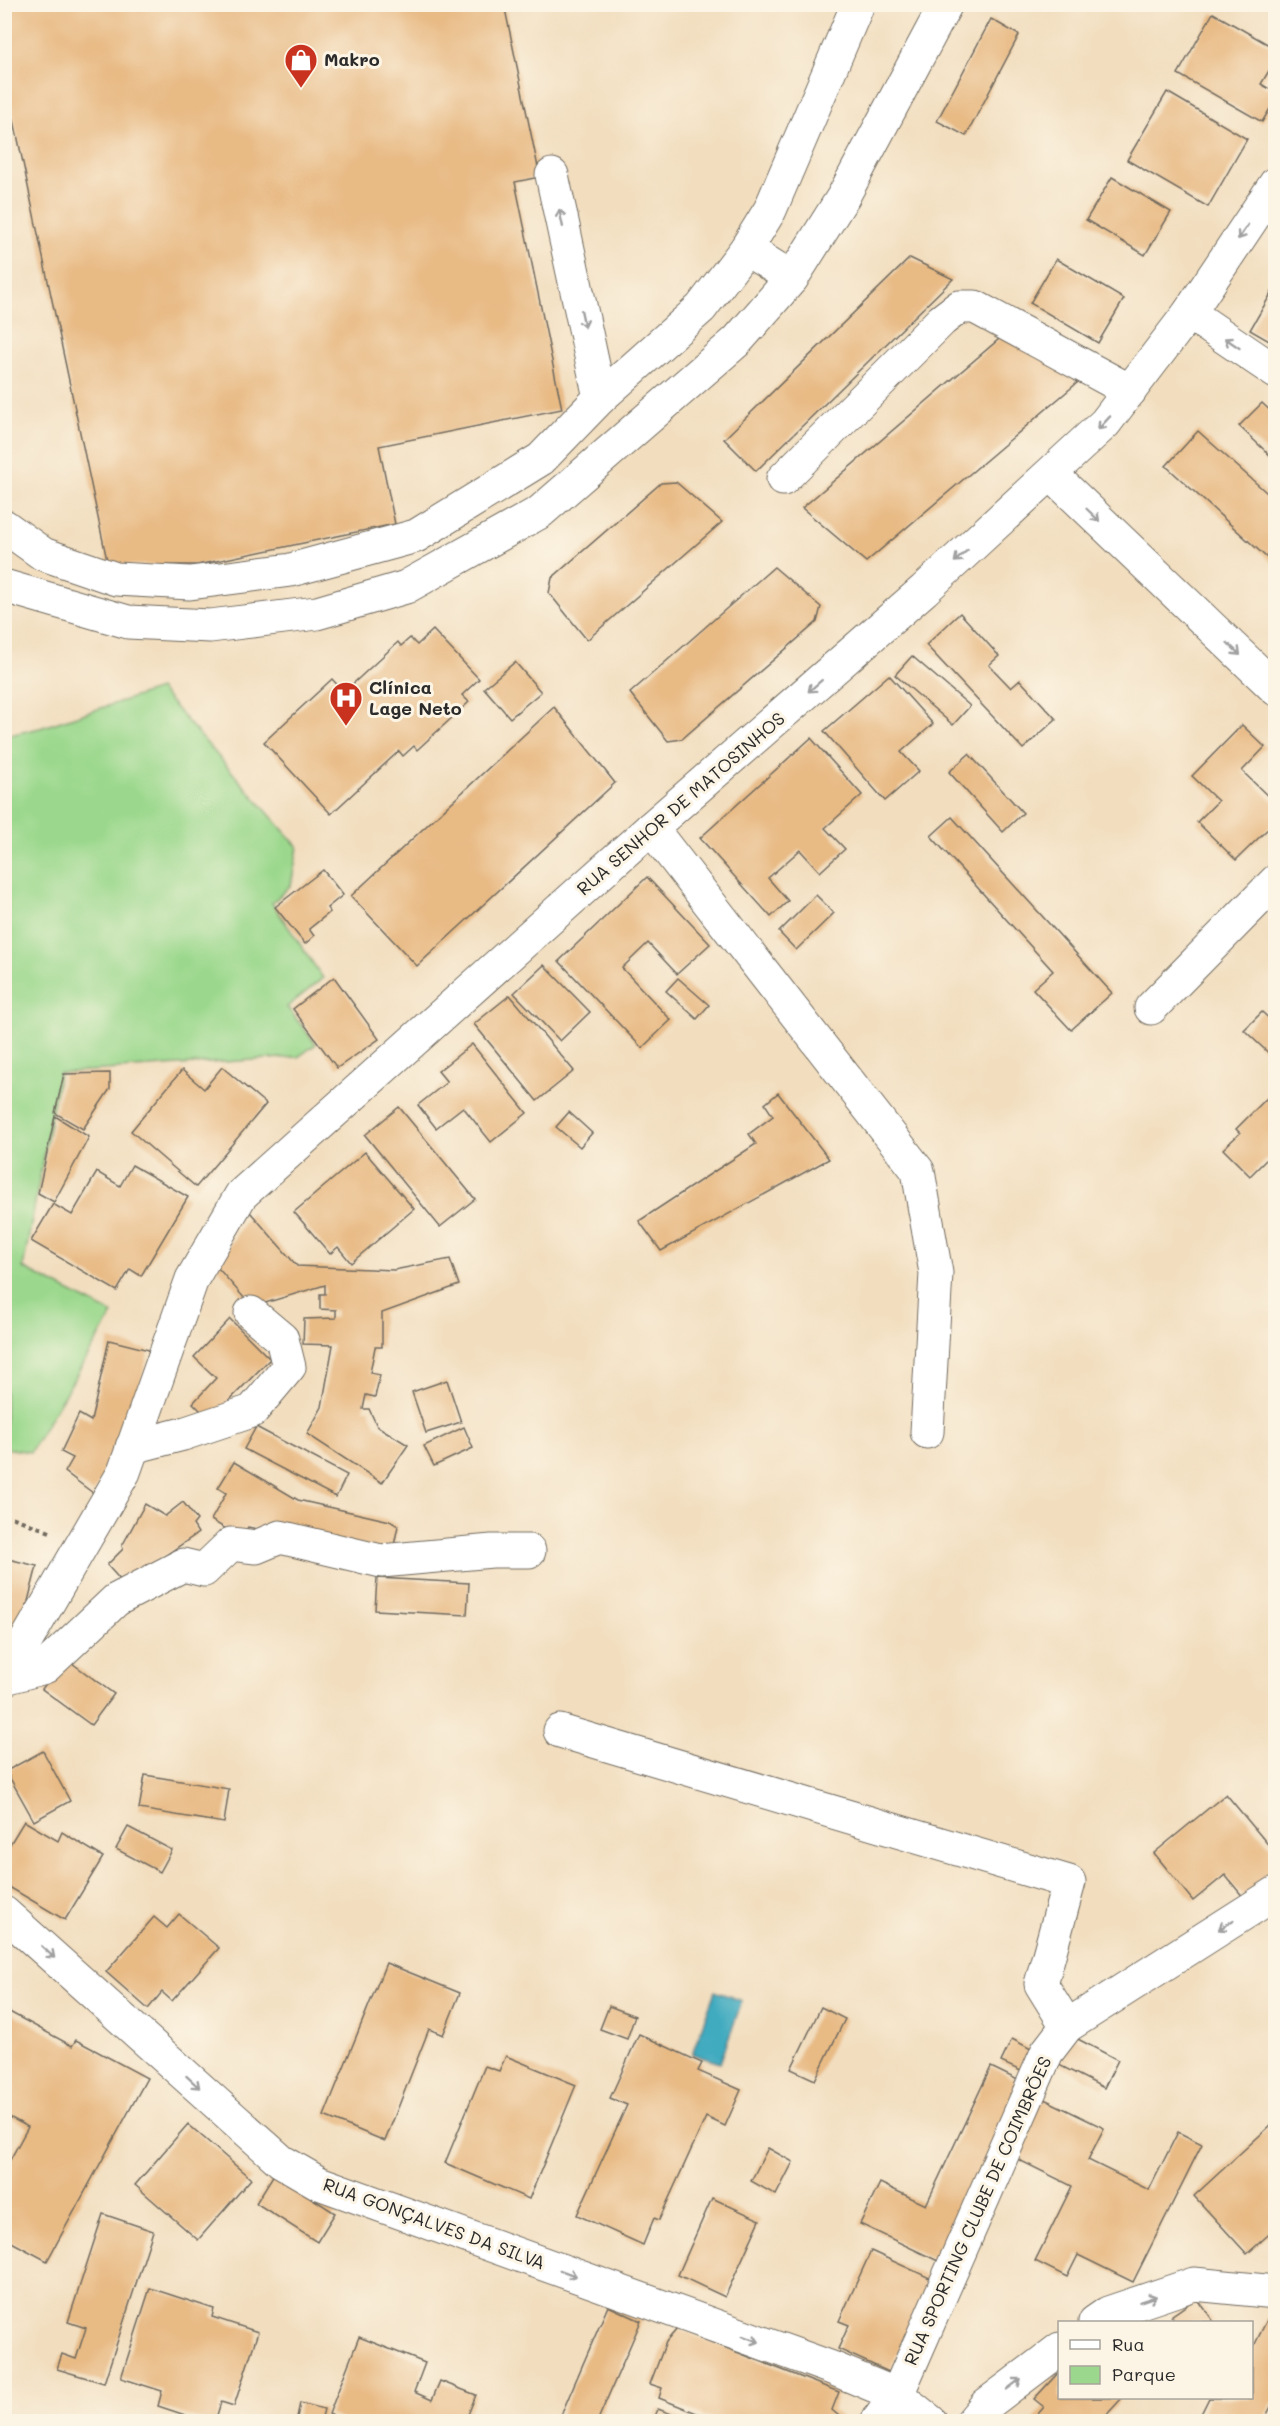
<svg xmlns="http://www.w3.org/2000/svg" width="1280" height="2426" font-family="Mali,sans-serif">
	<rect width="100%" height="100%" fill="#fcf5e5"/>
	<filter id="ink" filterUnits="userSpaceOnUse"><feTurbulence type="fractalNoise" baseFrequency=".0167" numOctaves="2"/><feDisplacementMap in="SourceGraphic" scale="12" xChannelSelector="R" yChannelSelector="G"/><feConvolveMatrix kernelMatrix="1 2 1 2 8 2 1 2 1" color-interpolation-filters="sRGB"/></filter>
	<filter id="wash" filterUnits="userSpaceOnUse"><feTurbulence type="fractalNoise" baseFrequency=".008" numOctaves="4" result="noise"/><feDisplacementMap in="SourceGraphic" scale="24" xChannelSelector="R" yChannelSelector="G"/><feGaussianBlur stdDeviation="1.35" result="paint"/><feColorMatrix in="noise" values="0 0 0 0 0 0 0 0 0 0 0 0 0 0 0 0 0 1.4 0 .05"/><feComposite in="paint" operator="in"/></filter>
	<g filter="url(#wash)">
		<rect width="100%" height="100%" fill="#f2debf"/>
		<!-- green -->
		<polygon fill="#9bd88d" stroke="#63825c" stroke-width="1.5" points="159,689 298,847 291,885 272,903 323,978 287,1007 316,1044 298,1057 59,1073 23,1268 113,1314 30,1452 5,1448 5,736 40,728"/>
		<!-- water -->
		<polygon fill="#40aabf" stroke="#366a75" stroke-width="1.5" points="715,1991 742,2001 720,2063 692,2054"/>
		<g id="blocks">
			<!-- building -->
			<g fill="#e8ba84">
				<polygon points="4,4 504,4 540,177 515,182 562,409 379,446 395,524 197,565 108,565 4,73"/>
				<polygon points="1213,13 1276,49 1276,59 1261,84 1276,93 1276,99 1262,122 1178,74"/>
				<polygon points="991,19 1019,35 966,136 937,121"/>
				<polygon points="1167,92 1247,139 1208,207 1127,160"/>
				<polygon points="1112,177 1171,212 1145,255 1086,220"/>
				<polygon points="910,258 953,279 756,471 724,439"/>
				<polygon points="1056,259 1124,299 1098,343 1030,303"/>
				<polygon points="1276,285 1276,345 1250,330"/>
				<polygon points="1012,328 1051,352 1077,383 866,562 802,508"/>
				<polygon points="1262,403 1276,416 1276,461 1239,426"/>
				<polygon points="1198,431 1276,501 1276,566 1166,466"/>
				<polygon points="676,482 722,522 587,640 549,593 552,578 661,483"/>
				<polygon points="774,567 821,607 817,622 682,739 668,741 630,693"/>
				<polygon points="960,613 999,656 989,665 1011,688 1020,680 1056,719 1023,749 926,645"/>
				<polygon points="433,630 479,679 462,695 469,702 417,750 414,746 403,756 399,751 331,814 264,742 332,679 344,692 398,642 401,646 410,638 417,645"/>
				<polygon points="912,656 970,706 953,725 895,675"/>
				<polygon points="515,662 541,692 510,718 484,688"/>
				<polygon points="889,675 933,724 901,752 919,771 885,801 824,731"/>
				<polygon points="554,707 615,783 417,966 351,896"/>
				<polygon points="1242,725 1265,747 1242,771 1276,804 1276,821 1236,860 1197,822 1218,801 1192,776"/>
				<polygon points="811,738 862,795 825,828 845,849 820,872 800,850 768,878 788,901 771,917 700,838"/>
				<polygon points="969,754 1023,813 1003,832 949,772"/>
				<polygon points="952,817 1112,993 1071,1030 1033,989 1053,971 931,836"/>
				<polygon points="323,870 343,895 327,908 330,912 309,929 314,936 305,944 275,907"/>
				<polygon points="647,877 710,944 677,974 648,943 622,968 671,1020 642,1048 559,961"/>
				<polygon points="816,895 834,913 796,950 779,932"/>
				<polygon points="544,965 590,1012 560,1041 514,993"/>
				<polygon points="334,977 379,1039 337,1068 293,1009"/>
				<polygon points="678,978 709,1005 697,1019 666,991"/>
				<polygon points="510,995 574,1071 537,1101 474,1024"/>
				<polygon points="1262,1012 1276,1025 1276,1060 1244,1030"/>
				<polygon points="472,1044 527,1113 491,1142 463,1107 436,1128 418,1105 447,1082 438,1071"/>
				<polygon points="222,1067 266,1104 196,1187 131,1131 182,1070 204,1089"/>
				<polygon points="110,1073 110,1089 83,1129 55,1113 64,1074"/>
				<polygon points="1276,1089 1276,1150 1250,1176 1223,1149 1240,1133 1236,1129"/>
				<polygon points="778,1093 829,1159 661,1251 639,1221 756,1144 749,1134 773,1116 765,1104"/>
				<polygon points="399,1107 475,1199 440,1227 365,1135"/>
				<polygon points="569,1112 592,1133 580,1147 556,1127"/>
				<polygon points="55,1116 89,1137 54,1202 38,1193"/>
				<polygon points="365,1152 414,1209 351,1263 338,1247 330,1254 294,1212"/>
				<polygon points="132,1165 188,1197 141,1276 130,1269 117,1291 31,1241 53,1204 72,1215 97,1172 120,1186"/>
				<polygon points="250,1212 297,1266 394,1270 450,1259 459,1285 382,1313 382,1347 375,1347 370,1373 380,1375 375,1397 366,1395 363,1409 369,1409 377,1426 408,1445 382,1483 307,1434 322,1407 333,1345 303,1344 304,1319 336,1318 336,1310 320,1309 320,1294 325,1294 325,1285 252,1307 217,1267"/>
				<polygon points="230,1319 270,1359 210,1420 193,1403 216,1378 194,1357"/>
				<polygon points="109,1340 149,1350 127,1437 93,1493 65,1472 73,1458 61,1452 79,1414 91,1421"/>
				<polygon points="447,1380 461,1422 426,1433 412,1392"/>
				<polygon points="256,1427 347,1475 336,1497 244,1449"/>
				<polygon points="464,1427 473,1448 434,1466 424,1446"/>
				<polygon points="234,1462 298,1500 390,1521 398,1526 392,1555 248,1527 241,1538 211,1520 226,1493 218,1488"/>
				<polygon points="183,1502 197,1520 193,1525 198,1533 124,1584 107,1565 123,1549 122,1546 145,1504 165,1516"/>
				<polygon points="4,1558 37,1566 12,1664 4,1662"/>
				<polygon points="377,1578 469,1583 467,1615 375,1610"/>
				<polygon points="65,1658 114,1694 91,1725 42,1689"/>
				<polygon points="43,1751 70,1801 34,1821 6,1771"/>
				<polygon points="145,1775 229,1789 224,1823 139,1809"/>
				<polygon points="1226,1794 1276,1854 1276,1873 1244,1898 1225,1875 1193,1901 1154,1853"/>
				<polygon points="24,1821 58,1841 62,1832 103,1857 65,1920 4,1884 4,1854"/>
				<polygon points="128,1827 172,1850 160,1872 116,1849"/>
				<polygon points="179,1914 219,1948 172,2001 162,1992 148,2009 106,1972 154,1917 167,1928"/>
				<polygon points="386,1963 460,1993 443,2035 429,2029 385,2141 324,2116"/>
				<polygon points="609,2006 635,2016 627,2039 600,2029"/>
				<polygon points="821,2007 845,2019 815,2080 791,2069"/>
				<polygon points="4,2009 72,2046 76,2040 147,2078 47,2261 4,2238 4,2171 28,2127 4,2114"/>
				<polygon points="639,2034 702,2063 698,2071 741,2090 725,2126 706,2117 659,2220 654,2218 643,2245 577,2215 627,2105 610,2098"/>
				<polygon points="1074,2037 1118,2060 1104,2088 1059,2065"/>
				<polygon points="1012,2039 1033,2050 1023,2072 1001,2062"/>
				<polygon points="506,2056 576,2085 529,2199 445,2163 485,2066 499,2071"/>
				<polygon points="991,2067 1022,2082 938,2261 860,2224 880,2183 926,2205"/>
				<polygon points="1040,2097 1104,2128 1088,2160 1149,2190 1178,2132 1202,2144 1133,2282 1078,2255 1067,2277 1035,2261 1072,2186 1011,2156"/>
				<polygon points="188,2124 251,2179 198,2240 135,2185"/>
				<polygon points="1271,2125 1276,2130 1276,2228 1247,2254 1194,2196"/>
				<polygon points="768,2148 793,2162 776,2195 751,2181"/>
				<polygon points="274,2174 335,2213 317,2242 256,2203"/>
				<polygon points="712,2198 760,2220 725,2297 678,2275"/>
				<polygon points="103,2214 153,2231 104,2383 57,2369 62,2354 76,2359 86,2328 68,2322"/>
				<polygon points="871,2251 932,2279 889,2372 838,2349 849,2325 839,2321"/>
				<polygon points="150,2288 214,2309 212,2317 258,2332 234,2406 221,2402 215,2422 206,2422 158,2406 162,2391 121,2378"/>
				<polygon points="1197,2298 1214,2322 1176,2322 1171,2316"/>
				<polygon points="608,2306 641,2321 597,2422 558,2422"/>
				<polygon points="1269,2316 1276,2320 1276,2397 1263,2422 1197,2422 1209,2398 1252,2398 1252,2350"/>
				<polygon points="677,2329 839,2392 832,2410 846,2422 719,2422 659,2398 662,2388 650,2384 666,2342"/>
				<polygon points="359,2337 425,2363 414,2392 432,2400 440,2381 476,2395 465,2422 346,2422 329,2414"/>
				<polygon points="1060,2371 1060,2398 1122,2398 1100,2422 1031,2422 1044,2407 1034,2399"/>
				<polygon points="300,2403 324,2409 321,2422 296,2422"/>
				<polygon points="658,2409 690,2421 690,2422 653,2422"/>
			</g>
		</g>
	</g>
	<g filter="url(#ink)">
		<use href="#blocks" fill-opacity="0" stroke="#716a5f" stroke-width="1.5"/>
		<g fill="none" stroke-linecap="round" stroke-linejoin="round">
			<!-- minor casing -->
			<g stroke="#716a5f" stroke-width="35">
				<g id="minor">
					<polyline points="552,175 600,398"/>
					<polyline points="746,249 792,278"/>
					<polyline points="1189,313 1276,372"/>
					<polyline points="1051,474 1276,689"/>
					<polyline points="783,479 942,320 959,307 975,307 1130,391"/>
					<polyline points="4,526 43,554 116,579 190,583 291,570 416,536 541,459 600,398 701,308 746,249 770,210 858,4"/>
					<polyline points="4,586 128,622 210,626 317,613 406,587 540,512 737,341 792,278 843,197 946,4"/>
					<polyline points="651,828 918,1171 936,1273 927,1432"/>
					<polyline points="1151,1008 1276,881"/>
					<polyline points="132,1447 183,1434 252,1411 289,1367 282,1339 251,1313"/>
					<polyline points="5,1678 45,1667 116,1600 183,1565 204,1570 231,1544 256,1547 280,1537 381,1561 492,1551 529,1551"/>
					<polyline points="4,1679 124,1472 192,1279 241,1195 651,828 924,590 1105,423 1189,313 1276,183"/>
					<polyline points="560,1731 1069,1882 1041,1984 1067,2026"/>
					<polyline points="4,1913 281,2161 319,2183 832,2368 897,2395 931,2422"/>
					<polyline points="1095,2322 1108,2313 1194,2284 1276,2292"/>
					<polyline points="877,2422 897,2395 1047,2052 1067,2026 1276,1893"/>
					<polyline points="972,2422 986,2405 1060,2349"/>
				</g>
			</g>
			<!-- path -->
			<polyline stroke="#716a5f" stroke-width="4" stroke-dasharray="4.5 4.5" stroke-linecap="butt" points="4,1514 50,1532"/>
			<!-- minor -->
			<use href="#minor" stroke="#fff" stroke-width="33"/>
		</g>
		<!-- one-way arrows -->
		<defs><path id="oneway-shaft" d="M-6 0H5M1.5-3L5.5 0L1.5 3" fill="none" stroke-width="1.6" stroke-linecap="round" stroke-linejoin="round" transform="scale(1.5)"/></defs>
		<g stroke="#a0a0a0">
			<use href="#oneway-shaft" transform="translate(561 218) rotate(-102)"/>
			<use href="#oneway-shaft" transform="translate(1243 232) rotate(124)"/>
			<use href="#oneway-shaft" transform="translate(583 319) rotate(78)"/>
			<use href="#oneway-shaft" transform="translate(1232 343) rotate(-146)"/>
			<use href="#oneway-shaft" transform="translate(1104 423) rotate(133)"/>
			<use href="#oneway-shaft" transform="translate(1093 515) rotate(44)"/>
			<use href="#oneway-shaft" transform="translate(961 556) rotate(138)"/>
			<use href="#oneway-shaft" transform="translate(1234 649) rotate(44)"/>
			<use href="#oneway-shaft" transform="translate(815 686) rotate(139)"/>
			<use href="#oneway-shaft" transform="translate(1226 1925) rotate(147)"/>
			<use href="#oneway-shaft" transform="translate(48 1952) rotate(42)"/>
			<use href="#oneway-shaft" transform="translate(193 2082) rotate(42)"/>
			<use href="#oneway-shaft" transform="translate(568 2273) rotate(20)"/>
			<use href="#oneway-shaft" transform="translate(1148 2299) rotate(-19)"/>
			<use href="#oneway-shaft" transform="translate(751 2339) rotate(20)"/>
			<use href="#oneway-shaft" transform="translate(1014 2384) rotate(-37)"/>
		</g>
	</g>
	<!-- icons -->
	<defs>
		<g id="shop-pin" transform="scale(1.725)"><path d="M0 17L-7.5 6A9.5 9.5 0 1 1 7.5 6Z" fill="#c8321e" stroke="#fcf5e5"/><path d="M-5-2.5h2.3a2.7 3.5 0 0 1 5.4 0H5L5.5 6h-11ZM-1.5-2.5h3a1.5 2.3 0 0 0-3 0Z" fill="#fff"/></g>
		<g id="hospital-pin" transform="scale(1.725)"><path d="M0 17L-7.5 6A9.5 9.5 0 1 1 7.5 6Z" fill="#c8321e" stroke="#fcf5e5"/><path d="M-5-5h3v3.5h4V-5h3V5h-3V1.5h-4V5h-3Z" fill="#fff"/></g>
	</defs>
	<g fill-rule="evenodd">
		<use href="#shop-pin" x="301" y="60"/>
		<use href="#hospital-pin" x="346" y="698"/>
	</g>
	<g text-anchor="middle" stroke-width="6" stroke-linejoin="round" paint-order="stroke">
		<!-- poi labels -->
		<g font-size="18" font-weight="bold" fill="#2b2b2b" stroke="#fcf5e5" text-anchor="start">
			<text x="324" y="66">Makro</text>
			<text x="369" y="694">Clínica<tspan x="369" dy="21">Lage Neto</tspan></text>
		</g>
		<!-- street labels -->
		<g font-size="18" fill="#2b2b2b" stroke="#fcf5e5">
			<text transform="translate(681 804) rotate(-41)" y="6">RUA SENHOR DE MATOSINHOS</text>
			<text transform="translate(978 2211) rotate(-66)" y="6">RUA SPORTING CLUBE DE COIMBRÕES</text>
			<text transform="translate(434 2224) rotate(20)" y="6">RUA GONÇALVES DA SILVA</text>
		</g>
	</g>
	<!-- margin -->
	<rect width="1280" height="2426" fill="none" stroke="#fcf5e5" stroke-width="24"/>
	<!-- legend -->
	<rect x="1058" y="2321" width="195" height="78" fill="#fcf5e5" stroke="#a8a49b" stroke-width="1.5"/>
	<rect x="1070" y="2340" width="30" height="9" fill="#ffffff" stroke="#a8a49b" stroke-width="1.5"/>
	<text x="1112" y="2351" font-size="18" fill="#2b2b2b">Rua</text>
	<rect x="1070" y="2366" width="30" height="18" fill="#9bd88d" stroke="#a8a49b" stroke-width="1.5"/>
	<text x="1112" y="2381" font-size="18" fill="#2b2b2b">Parque</text>
</svg>
